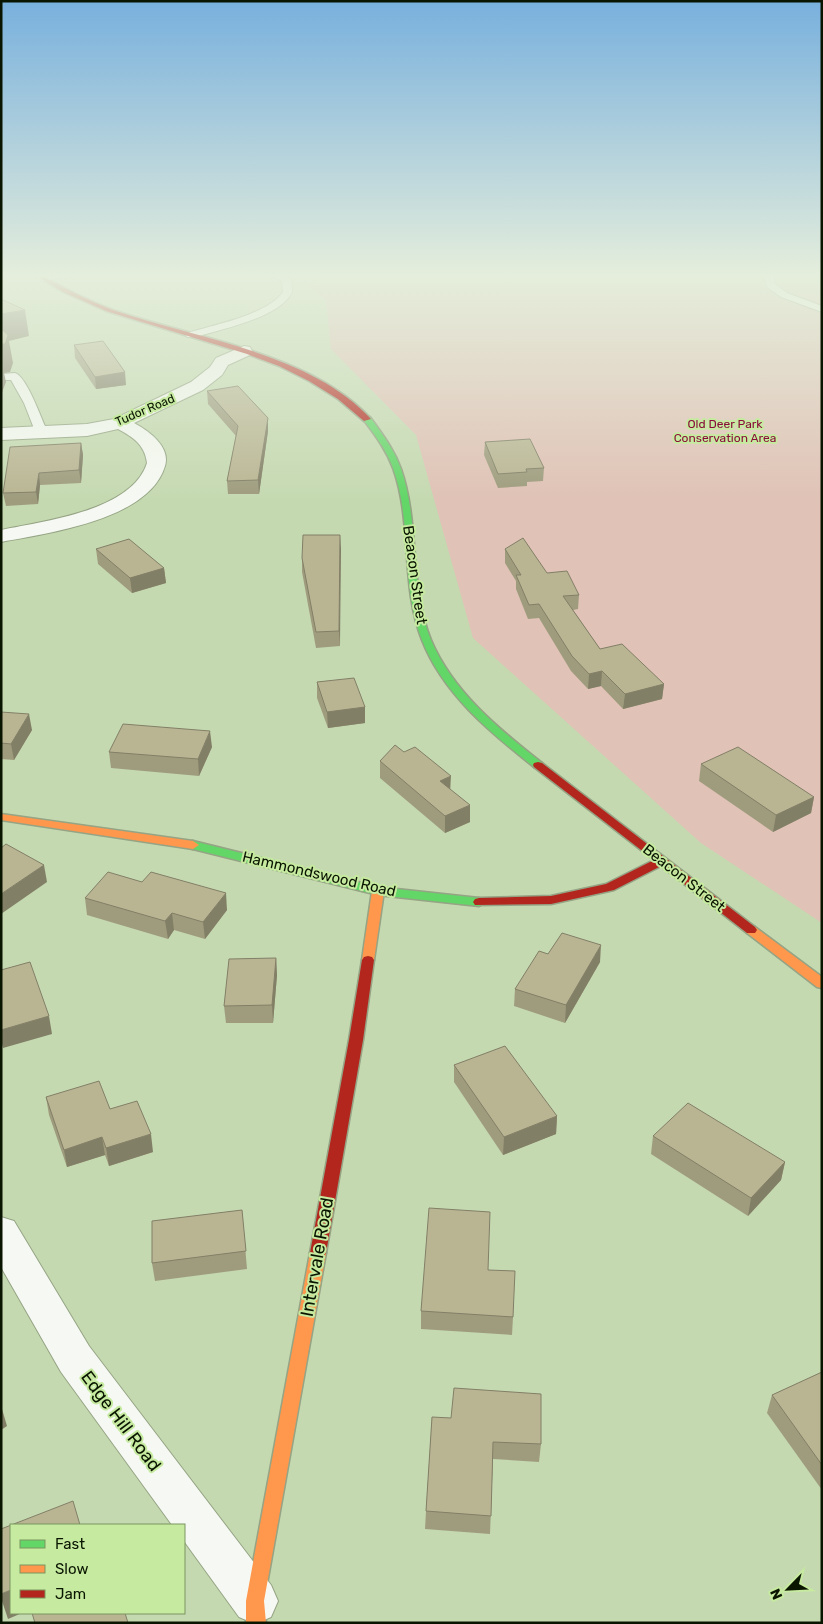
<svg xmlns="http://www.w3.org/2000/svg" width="823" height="1624" font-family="Rubik,sans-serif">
	<rect width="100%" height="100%" fill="#c5d9b1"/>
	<!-- green -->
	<polygon fill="#e0c2b6" points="342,273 735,273 740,275 822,273 822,923 701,843 473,638 416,435 331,349 326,300 305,284"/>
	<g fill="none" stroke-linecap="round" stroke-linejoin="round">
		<!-- lane casing -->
		<g stroke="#95a484" stroke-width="2">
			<g id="lane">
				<polygon points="56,273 78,273 73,276 42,281 37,278 39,276"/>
				<path d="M 264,273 L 278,273 L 291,279 L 292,292 C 280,318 221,329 195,337 L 187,337 L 186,335 L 187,333 C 213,325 267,315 283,292 L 282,281 Z"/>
				<polygon points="763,273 773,273 775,284 787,293 822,306 822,312 781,297 767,287"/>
				<path d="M 15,373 C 26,376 40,415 45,426 L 40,436 L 32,436 L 30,433 L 33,426 L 24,403 L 11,380 L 1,380 L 1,374 Z"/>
			</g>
		</g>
		<!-- street casing -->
		<g stroke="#95a484" stroke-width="2">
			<g id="street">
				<path d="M 244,346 L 250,347 L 252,351 L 250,355 L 228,365 L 222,375 L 203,390 L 134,423 C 149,431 171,447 165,466 C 149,520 48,533 1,542 L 1,530 C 44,521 132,511 147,463 C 145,445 133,437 118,429 L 87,436 L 1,440 L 1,428 L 87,424 L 114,419 L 191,382 L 210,367 L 216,358 Z"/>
				<path d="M 1,1217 L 14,1221 L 89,1346 L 271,1585 L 278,1601 L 271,1617 C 258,1623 252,1623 239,1617 L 184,1541 L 184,1525 L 172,1525 L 61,1372 L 1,1267 Z"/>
			</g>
		</g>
		<!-- fast casing -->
		<g stroke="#95a484" stroke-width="3">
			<g id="fast">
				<path d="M 364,417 L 370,417 C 382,434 394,449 401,469 C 420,524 409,586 431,640 C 453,692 499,729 542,763 L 543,765 L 542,767 L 534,767 C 490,732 443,694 422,640 C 400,585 413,523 393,468 C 386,449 375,435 363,419 Z"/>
				<polygon points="193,841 378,887 479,898 485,902 479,906 378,895 189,848 187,845 189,842"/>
			</g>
		</g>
		<!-- slow casing -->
		<g stroke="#95a484" stroke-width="3">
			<g id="slow">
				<polygon points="1,814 193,841 199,845 193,849 1,820"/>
				<polygon points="378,887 384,891 374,960 372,963 364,963 362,960 372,891"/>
				<polygon points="751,926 755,927 822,977 822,988 817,987 747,933 745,930 747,927"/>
				<polygon points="318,1247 323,1248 326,1253 264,1601 266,1623 246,1623 246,1601 310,1253 313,1248"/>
			</g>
		</g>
		<!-- jam casing -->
		<g stroke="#95a484" stroke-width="3">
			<g id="jam">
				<path d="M 31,273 L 38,273 C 62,287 87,300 113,310 C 194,338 311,353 371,419 L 364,421 L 338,399 L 309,381 L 279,366 L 247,354 L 106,311 L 63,292 Z"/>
				<polygon points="538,762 542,763 755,927 757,930 755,933 747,933 661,866 614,890 551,904 475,905 473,902 475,899 479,898 551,896 606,884 654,860 534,767 533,765 534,763"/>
				<polygon points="368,956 372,957 374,960 363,1040 326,1253 323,1258 318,1259 313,1258 310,1253 349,1040 362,960 364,957"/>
			</g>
		</g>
		<!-- lane -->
		<use href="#lane" fill="#f6f9f3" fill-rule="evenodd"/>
		<!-- street -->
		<use href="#street" fill="#f6f9f3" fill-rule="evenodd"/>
		<!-- fast -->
		<use href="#fast" fill="#63d668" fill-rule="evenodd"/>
		<!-- slow -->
		<use href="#slow" fill="#ff974d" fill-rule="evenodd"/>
		<!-- jam -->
		<use href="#jam" fill="#b3261e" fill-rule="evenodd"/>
	</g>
	<!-- wall -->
	<g fill="#9f9c7e">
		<polygon points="74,345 126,385 96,389 75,358"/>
		<polygon points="207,391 268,431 259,494 228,494 227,481 236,436 208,404"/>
		<polygon points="485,442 544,468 543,481 527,482 527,486 498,488 484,455"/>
		<polygon points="81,443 83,455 81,483 40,485 38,504 6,506 3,493"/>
		<polygon points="340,535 340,646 316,648 302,572 302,558"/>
		<polygon points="96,549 164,568 166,583 132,593 98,564"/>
		<polygon points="505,549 547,573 579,595 578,609 573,610 600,649 664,684 662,699 623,709 601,686 588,689 571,671 539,618 528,619 516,589 516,581 505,563"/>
		<polygon points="317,682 365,707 365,723 328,728 317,698"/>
		<polygon points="1,712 32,730 14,760 1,759"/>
		<polygon points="212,747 199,776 111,768 109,752"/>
		<polygon points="380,761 450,789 470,822 445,833 380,778"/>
		<polygon points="701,764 814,797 811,813 773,832 699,781"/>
		<polygon points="85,898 227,910 205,939 174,930 168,939 87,915"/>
		<polygon points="548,954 600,962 565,1023 514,1006 515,989"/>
		<polygon points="276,958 277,975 273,1023 226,1023 224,1006"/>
		<polygon points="454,1065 557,1116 556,1134 503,1155 454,1082"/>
		<polygon points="46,1097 110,1109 153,1152 109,1166 105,1155 67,1167 49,1115"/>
		<polygon points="653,1136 785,1162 781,1180 748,1216 651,1154"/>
		<polygon points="242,1210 247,1269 155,1281 152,1263"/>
		<polygon points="488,1270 513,1317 512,1335 421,1329 421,1311"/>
		<polygon points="822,1372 822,1490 767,1413 772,1395"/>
		<polygon points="432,1417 541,1444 539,1462 493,1459 490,1534 425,1529 426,1511"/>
	</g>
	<!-- shaded-wall -->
	<g fill="#827f67">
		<polygon points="25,310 29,336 9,341 13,363 10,372 4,373 6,382 1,395 1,314"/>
		<polygon points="125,372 126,385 96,389 95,377"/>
		<polygon points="268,418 268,431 259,494 258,480"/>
		<polygon points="81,443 83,455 81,483 79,470"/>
		<polygon points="39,473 40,485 38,504 36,492"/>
		<polygon points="340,535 341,549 340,646 339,631"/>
		<polygon points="164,568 166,583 132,593 130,578"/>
		<polygon points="602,671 601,686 588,689 589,674"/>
		<polygon points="664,684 662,699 623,709 625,694"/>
		<polygon points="365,707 365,723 328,728 327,712"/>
		<polygon points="29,714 32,730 14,760 11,744"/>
		<polygon points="210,731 212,747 199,776 198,759"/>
		<polygon points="451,776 450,793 440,781"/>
		<polygon points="814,797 811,813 773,832 776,815"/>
		<polygon points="470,805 470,822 445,833 445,816"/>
		<polygon points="44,865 47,882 1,914 1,894"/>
		<polygon points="226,893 227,910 205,939 203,922"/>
		<polygon points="172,913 174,930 168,939 165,921"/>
		<polygon points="601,945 600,962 565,1023 566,1005"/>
		<polygon points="276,958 277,975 273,1023 272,1005"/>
		<polygon points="49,1016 52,1034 3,1048 1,1040 1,1030"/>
		<polygon points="557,1116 556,1134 503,1155 504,1137"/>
		<polygon points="151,1134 153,1152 109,1166 106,1148"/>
		<polygon points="102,1137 105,1155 67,1167 64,1150"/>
		<polygon points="785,1162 781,1180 748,1216 751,1198"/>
		<polygon points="1,1409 2,1409 7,1426 1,1430"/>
		<polygon points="11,1590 11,1613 22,1613 8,1619 1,1598 1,1594"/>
	</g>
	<!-- building -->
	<g fill="#b9b593" stroke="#827f67">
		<polygon points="1,299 25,310 1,314"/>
		<polygon points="1,329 8,335 5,344 1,344"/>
		<polygon points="103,341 125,372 95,377 74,345"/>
		<polygon points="238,386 268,418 258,480 227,481 238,426 207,391"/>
		<polygon points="530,439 544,468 526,469 527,472 498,474 485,442"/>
		<polygon points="81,443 79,470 39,473 36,492 3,493 10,447"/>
		<polygon points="303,535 340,535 339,631 316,632 302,558"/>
		<polygon points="523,538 547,573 567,571 579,595 563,596 600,649 622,644 664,684 625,694 602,671 589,674 572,656 539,604 529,605 516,575 521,575 505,549"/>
		<polygon points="129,539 164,568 130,578 96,549"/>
		<polygon points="354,678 365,707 327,712 317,682"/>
		<polygon points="1,712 29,714 11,744 1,743"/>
		<polygon points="123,724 210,731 198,759 109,752"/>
		<polygon points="395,745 404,752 415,747 451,776 440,781 470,805 445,816 380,761"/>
		<polygon points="738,747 814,797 776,815 701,764"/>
		<polygon points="6,844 44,865 1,894 1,848"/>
		<polygon points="108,872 142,882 151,872 226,893 203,922 172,913 165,921 85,898"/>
		<polygon points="562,933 601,945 566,1005 515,989 539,951 548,954"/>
		<polygon points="276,958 272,1005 224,1006 229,959"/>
		<polygon points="30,962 49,1016 1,1030 1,970"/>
		<polygon points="505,1046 557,1116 504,1137 454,1065"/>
		<polygon points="99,1081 110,1109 137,1101 151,1134 106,1148 102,1137 64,1150 46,1097"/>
		<polygon points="688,1103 785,1162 751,1198 653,1136"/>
		<polygon points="429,1208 490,1212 488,1270 515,1271 513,1317 421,1311"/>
		<polygon points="242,1210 246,1251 152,1263 152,1221"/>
		<polygon points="822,1372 822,1465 772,1395"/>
		<polygon points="454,1388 541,1394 541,1444 493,1442 491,1516 426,1511 432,1417 451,1418"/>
		<polygon points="73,1501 80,1525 11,1525 11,1590 1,1594 1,1529"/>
		<polygon points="32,1613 125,1613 128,1623 35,1623"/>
	</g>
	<!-- sky -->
	<linearGradient id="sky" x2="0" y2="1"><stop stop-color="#78b0dd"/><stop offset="0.55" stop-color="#e5eedc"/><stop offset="1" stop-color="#e5eedc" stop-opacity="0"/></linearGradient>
	<rect width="823" height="500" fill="url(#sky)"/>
	<g text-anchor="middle" stroke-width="4" stroke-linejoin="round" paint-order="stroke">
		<!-- far-street labels -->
		<g font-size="12" fill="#0a1500" stroke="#c6eaa0">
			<text transform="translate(145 410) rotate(-23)" y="4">Tudor Road</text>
		</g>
		<!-- far-park labels -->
		<g font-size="12" fill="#880c37" stroke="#c6eaa0">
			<text x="725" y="428">Old Deer Park<tspan x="725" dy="14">Conservation Area</tspan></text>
		</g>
		<!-- street labels -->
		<g font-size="15" fill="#0a1500" stroke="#c6eaa0">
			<text transform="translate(415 575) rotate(82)" y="5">Beacon Street</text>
			<text transform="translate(319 874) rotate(13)" y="5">Hammondswood Road</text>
			<text transform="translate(684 878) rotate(38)" y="5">Beacon Street</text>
		</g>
		<!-- near-street labels -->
		<g font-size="18" fill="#0a1500" stroke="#c6eaa0">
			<text transform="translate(317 1257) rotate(-80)" y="6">Intervale Road</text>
			<text transform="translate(121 1421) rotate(53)" y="6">Edge Hill Road</text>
		</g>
	</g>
	<!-- border -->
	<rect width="823" height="1624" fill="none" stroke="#0a1500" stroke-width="5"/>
	<!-- legend -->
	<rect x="10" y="1524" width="175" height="90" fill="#c6eaa0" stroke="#7b9560"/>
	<rect x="20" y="1540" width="25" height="8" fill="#63d668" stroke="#7b9560"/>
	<text x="55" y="1549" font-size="15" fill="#0a1500">Fast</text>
	<rect x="20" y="1565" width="25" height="8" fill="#ff974d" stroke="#7b9560"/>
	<text x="55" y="1574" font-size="15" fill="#0a1500">Slow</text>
	<rect x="20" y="1590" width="25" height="8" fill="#b3261e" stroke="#7b9560"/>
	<text x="55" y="1599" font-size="15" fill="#0a1500">Jam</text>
	<!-- north arrow -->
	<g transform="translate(788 1589) rotate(246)" stroke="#c6eaa0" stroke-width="4" paint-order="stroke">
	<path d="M0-4L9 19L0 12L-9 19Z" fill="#0a1500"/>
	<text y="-8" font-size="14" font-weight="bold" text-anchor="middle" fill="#0a1500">N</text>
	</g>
</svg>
